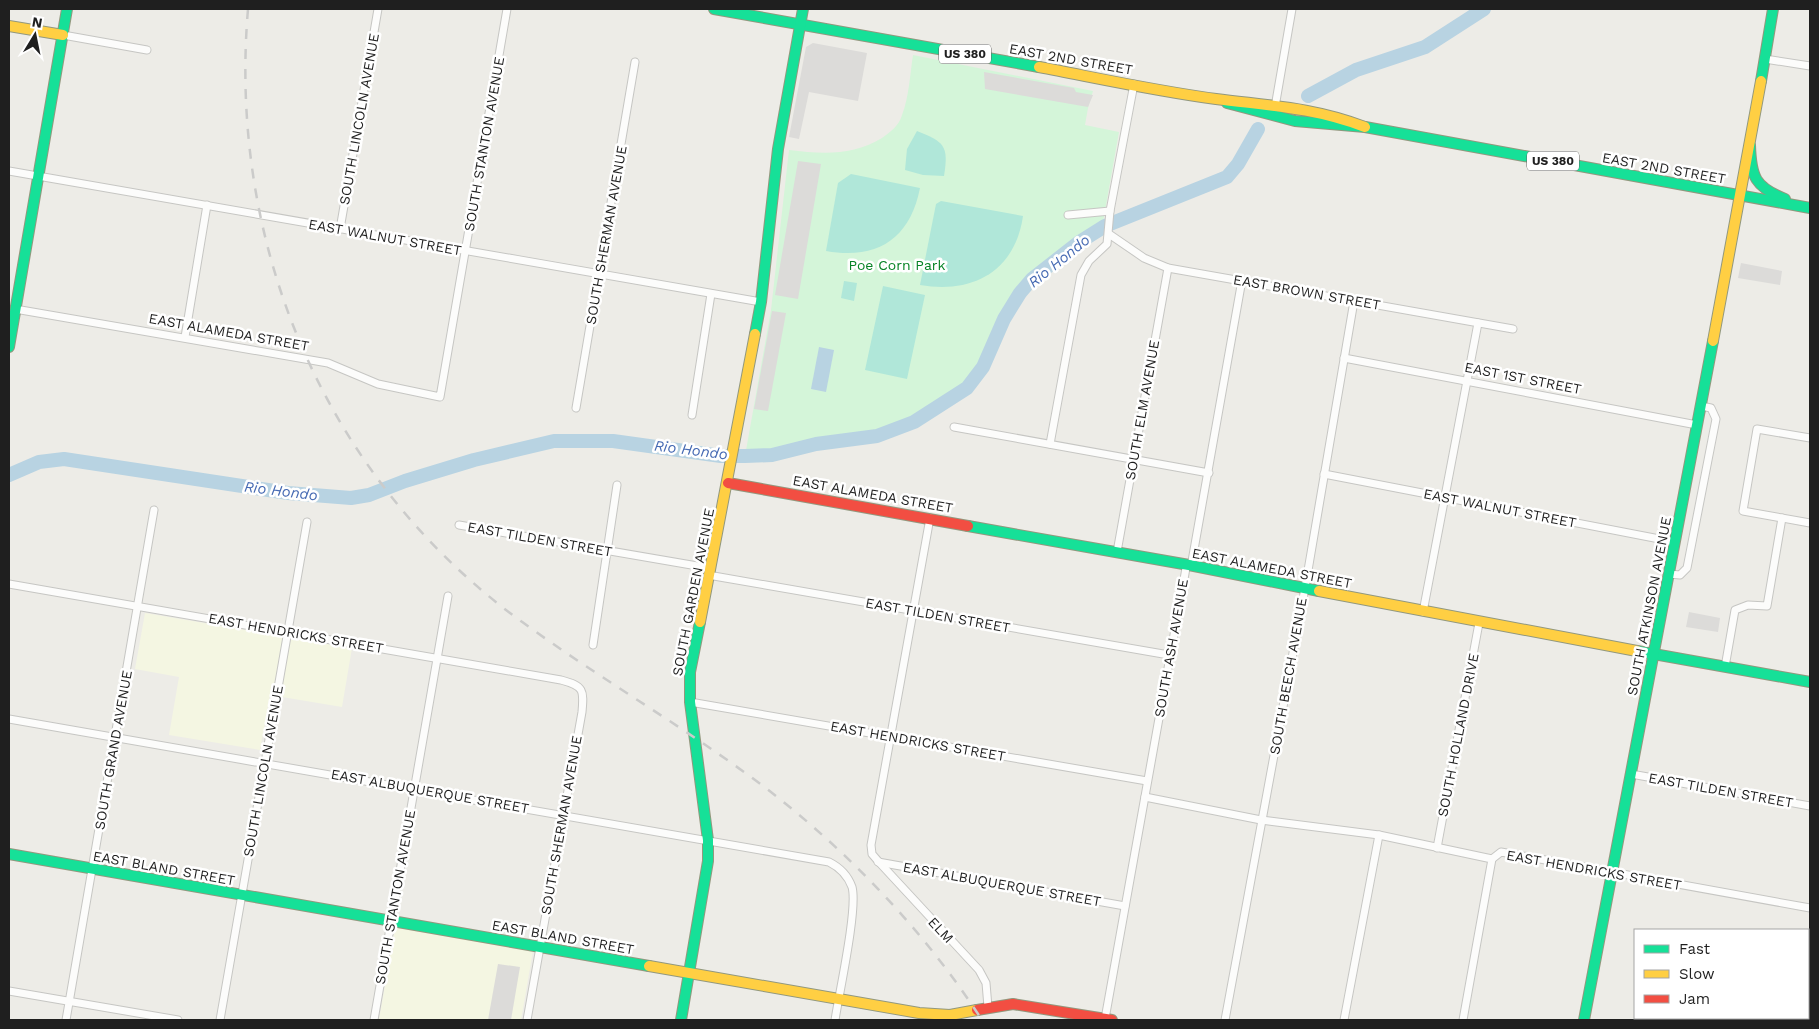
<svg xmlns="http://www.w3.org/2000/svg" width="1819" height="1029" font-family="'Work Sans',sans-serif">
	<rect width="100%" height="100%" fill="#edece7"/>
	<!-- education -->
	<g fill="#f4f6e2">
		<polygon points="145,613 352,648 342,707 270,695 260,750 169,735 179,677 135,669"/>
		<polygon points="395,927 533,951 521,1020 379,1020"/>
	</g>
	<!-- park -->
	<path fill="#d4f5d9" d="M 913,55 L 1093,91 L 1088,108 L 1085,125 L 1119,132 L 1102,228 C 1065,247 1022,282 1004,320 C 995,339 989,361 976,378 C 956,403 907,430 876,436 C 856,440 835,441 816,445 C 792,449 769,456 745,456 L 771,310 L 789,150 C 822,154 853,156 882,138 C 890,132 899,126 902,115 C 909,97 910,74 913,55 Z"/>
	<!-- pitch -->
	<g fill="#b0e7d9">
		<path d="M 917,131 C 944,142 949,145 944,176 L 923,175 L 905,170 L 907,149 Z"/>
		<path d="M 851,174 L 920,188 C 910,239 877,260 826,251 L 838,183 Z"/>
		<path d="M 941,201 L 1023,216 C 1015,272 972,294 920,285 L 936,204 Z"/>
		<polygon points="844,281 857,283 854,301 841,298"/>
		<polygon points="883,286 925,295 907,379 865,370"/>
	</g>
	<!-- parking -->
	<g fill="#dcdbd9">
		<polygon points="813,43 867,53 858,101 809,92 799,139 789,137 806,47"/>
		<polygon points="984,72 1074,88 1076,92 1093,95 1088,107 985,89"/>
		<polygon points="798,161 821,164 798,299 775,295"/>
		<polygon points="1741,263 1782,271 1780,285 1738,278"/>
		<polygon points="772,311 786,313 768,411 754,409"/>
		<polygon points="1689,612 1720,618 1718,632 1686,627"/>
		<polygon points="498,964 520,967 511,1020 488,1020"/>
	</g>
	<!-- water -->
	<polygon fill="#b8d3e2" points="819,347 834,350 826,392 811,389"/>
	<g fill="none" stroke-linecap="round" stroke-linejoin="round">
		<!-- river -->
		<g stroke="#b8d3e2" stroke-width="14">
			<polyline points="1308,96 1356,70 1425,47 1484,9"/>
			<polyline points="9,475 39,462 64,459 288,493 351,498 369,495 405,481 474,460 554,441 613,441 721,456 745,456 772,455 816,444 877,436 914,422 967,388 983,367 1004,319 1020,293 1032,279 1078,243 1105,226 1227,177 1238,164 1258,129"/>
		</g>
		<!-- street casing -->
		<g stroke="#c6c6c3" stroke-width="9">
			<g id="street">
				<polyline points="63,35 147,50"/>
				<polyline points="1765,59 1810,66"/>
				<polyline points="1275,107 1292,9"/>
				<polyline points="9,171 761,302"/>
				<polyline points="1068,215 1110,211"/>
				<polyline points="340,229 378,9"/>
				<polyline points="1109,234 1144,258 1168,268 1513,329"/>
				<polyline points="15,309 328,363 378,384 440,397 507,9"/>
				<polyline points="185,337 207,205"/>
				<polyline points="1344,358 1697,425"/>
				<polyline points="576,408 635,62"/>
				<polyline points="692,415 711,294"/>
				<polyline points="954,427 1209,473"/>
				<polyline points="1810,438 1757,429 1743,511 1810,523"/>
				<polyline points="1050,444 1081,275 1089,261 1107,244 1110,211 1134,84"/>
				<polyline points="1324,474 1675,542"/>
				<polyline points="930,518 871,845 872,854 878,861 979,970 986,983 988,1007"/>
				<polyline points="459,525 709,568"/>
				<polyline points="1117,552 1168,268"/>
				<polyline points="1669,574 1680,575 1687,568 1716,419 1711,408 1701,406"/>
				<polyline points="708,575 1169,655"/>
				<path d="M 9,584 L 561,680 C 584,686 584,690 582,712 L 527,1020"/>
				<polyline points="1423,612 1478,323"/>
				<polyline points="593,645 617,485"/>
				<polyline points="1725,667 1735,610 1748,605 1767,606 1782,518"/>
				<polyline points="690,702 1147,781"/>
				<path d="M 9,719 L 829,862 C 839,867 848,876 852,887 C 858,908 839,994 835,1020"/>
				<polyline points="1631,774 1810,806"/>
				<polyline points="1145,797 1261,820 1379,835 1492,859 1501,852 1810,908"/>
				<polyline points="1437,848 1479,623"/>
				<polyline points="878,862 1125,906"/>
				<polyline points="9,991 178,1020"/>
				<polyline points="1105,1019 1186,568 1192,561 1242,280"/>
				<polyline points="66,1020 154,510"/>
				<polyline points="220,1020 307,522"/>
				<polyline points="374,1020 448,596"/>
				<polyline points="1225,1020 1305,588 1354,301"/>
				<polyline points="1344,1020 1379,835"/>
				<polyline points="1463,1020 1492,859"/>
			</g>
		</g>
		<!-- fast casing -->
		<g stroke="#92987e" stroke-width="12">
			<g id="fast">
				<polyline points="714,9 1039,67"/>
				<polyline points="1761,81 1773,9"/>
				<polyline points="1227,103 1295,121 1365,127 1810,208"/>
				<path d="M 1750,145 C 1751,177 1755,187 1785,199"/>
				<polyline points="755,334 761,302 778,149 803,9"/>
				<polyline points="9,347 67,9"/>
				<polyline points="968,526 1189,565 1319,591"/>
				<polyline points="1637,651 1810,682"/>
				<polyline points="9,854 649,966"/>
				<polyline points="681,1020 708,861 708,840 690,702 690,672 700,622"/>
				<polyline points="1584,1020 1713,341"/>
			</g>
		</g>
		<!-- slow casing -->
		<g stroke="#92987e" stroke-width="12">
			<g id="slow">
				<polyline points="9,26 63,35"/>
				<path d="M 1039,67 C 1097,78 1156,91 1216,99 C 1270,106 1312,107 1365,127"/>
				<polyline points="1713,341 1761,81"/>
				<polyline points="1319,591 1637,651"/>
				<polyline points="700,622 755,334"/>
				<polyline points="649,966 919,1013 950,1015 977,1010"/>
			</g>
		</g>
		<!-- jam casing -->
		<g stroke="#92987e" stroke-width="12">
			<g id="jam">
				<polyline points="728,483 968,526"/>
				<polyline points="977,1010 1013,1004 1112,1020"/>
			</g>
		</g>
		<!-- street -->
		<use href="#street" stroke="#fcfcfb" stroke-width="7"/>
		<!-- fast -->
		<use href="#fast" stroke="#16e098" stroke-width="10"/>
		<!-- slow -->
		<use href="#slow" stroke="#ffcf43" stroke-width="10"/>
		<!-- jam -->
		<use href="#jam" stroke="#f24e42" stroke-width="10"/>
		<!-- rail -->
		<path stroke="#cbcbca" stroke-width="2.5" stroke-dasharray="10 10" stroke-linecap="butt" d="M 248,9 C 228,242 322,470 510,613 C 593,675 684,726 767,789 C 850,853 925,932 982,1020"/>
	</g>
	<g text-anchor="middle" stroke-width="5" stroke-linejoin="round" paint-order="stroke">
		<!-- shield labels -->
		<g fill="#fff" stroke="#626262" stroke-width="1">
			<rect x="939" y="44.5" width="52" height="19" rx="4"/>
			<rect x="1527" y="151.5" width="52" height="19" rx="4"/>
		</g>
		<g font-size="12" font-weight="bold" fill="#1f1f1f">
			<text x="965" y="58">US 380</text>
			<text x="1553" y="165">US 380</text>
		</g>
		<!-- street labels -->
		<g font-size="14" fill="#1f1f1f" stroke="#fff">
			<text transform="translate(1071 59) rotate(10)" y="5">EAST 2ND STREET</text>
			<text transform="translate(359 119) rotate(-80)" y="5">SOUTH LINCOLN AVENUE</text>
			<text transform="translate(484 144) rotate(-80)" y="5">SOUTH STANTON AVENUE</text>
			<text transform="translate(1664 168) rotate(10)" y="5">EAST 2ND STREET</text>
			<text transform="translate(606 235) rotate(-80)" y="5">SOUTH SHERMAN AVENUE</text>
			<text transform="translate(385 237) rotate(10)" y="5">EAST WALNUT STREET</text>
			<text transform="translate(1307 292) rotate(10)" y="5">EAST BROWN STREET</text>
			<text transform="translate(229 332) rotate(10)" y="5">EAST ALAMEDA STREET</text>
			<text transform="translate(1523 378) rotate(11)" y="5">EAST 1ST STREET</text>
			<text transform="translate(1142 410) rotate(-80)" y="5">SOUTH ELM AVENUE</text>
			<text transform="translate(873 494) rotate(10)" y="5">EAST ALAMEDA STREET</text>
			<text transform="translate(1500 508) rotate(11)" y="5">EAST WALNUT STREET</text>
			<text transform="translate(540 539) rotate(10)" y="5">EAST TILDEN STREET</text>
			<text transform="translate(1272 568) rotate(11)" y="5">EAST ALAMEDA STREET</text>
			<text transform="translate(693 592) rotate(-79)" y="5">SOUTH GARDEN AVENUE</text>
			<text transform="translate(1649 606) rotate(-79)" y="5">SOUTH ATKINSON AVENUE</text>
			<text transform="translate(938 615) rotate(10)" y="5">EAST TILDEN STREET</text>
			<text transform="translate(296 633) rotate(10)" y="5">EAST HENDRICKS STREET</text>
			<text transform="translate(1171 648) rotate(-80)" y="5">SOUTH ASH AVENUE</text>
			<text transform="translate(1288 676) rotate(-80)" y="5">SOUTH BEECH AVENUE</text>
			<text transform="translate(1458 735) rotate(-79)" y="5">SOUTH HOLLAND DRIVE</text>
			<text transform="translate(918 741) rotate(10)" y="5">EAST HENDRICKS STREET</text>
			<text transform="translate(113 750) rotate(-80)" y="5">SOUTH GRAND AVENUE</text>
			<text transform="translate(263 771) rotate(-80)" y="5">SOUTH LINCOLN AVENUE</text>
			<text transform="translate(1721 790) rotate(10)" y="5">EAST TILDEN STREET</text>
			<text transform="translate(430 791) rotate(10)" y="5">EAST ALBUQUERQUE STREET</text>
			<text transform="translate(561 825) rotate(-80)" y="5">SOUTH SHERMAN AVENUE</text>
			<text transform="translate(164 868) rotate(10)" y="5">EAST BLAND STREET</text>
			<text transform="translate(1594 870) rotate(10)" y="5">EAST HENDRICKS STREET</text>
			<text transform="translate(1002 884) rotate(10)" y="5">EAST ALBUQUERQUE STREET</text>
			<text transform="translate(395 897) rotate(-80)" y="5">SOUTH STANTON AVENUE</text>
			<text transform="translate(941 930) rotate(47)" y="5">ELM</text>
			<text transform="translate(563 937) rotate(10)" y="5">EAST BLAND STREET</text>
		</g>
		<!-- park labels -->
		<g font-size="14" fill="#068325" stroke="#fff">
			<text x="897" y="270">Poe Corn Park</text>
		</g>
		<!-- water labels -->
		<g font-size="15" font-style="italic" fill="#466ab3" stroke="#fff">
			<text transform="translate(1059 261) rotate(-39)" y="5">Rio Hondo</text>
			<text transform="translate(691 450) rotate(7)" y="5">Rio Hondo</text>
			<text transform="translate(281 491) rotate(7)" y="5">Rio Hondo</text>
		</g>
	</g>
	<!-- border -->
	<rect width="1819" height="1029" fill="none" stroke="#1f1f1f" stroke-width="20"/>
	<!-- legend -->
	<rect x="1634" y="929" width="175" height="90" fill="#ffffff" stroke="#a5a5a5"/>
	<rect x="1644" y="945" width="25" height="8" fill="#16e098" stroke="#a5a5a5"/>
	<text x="1679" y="954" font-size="15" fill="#1f1f1f">Fast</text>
	<rect x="1644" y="970" width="25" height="8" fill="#ffcf43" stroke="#a5a5a5"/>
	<text x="1679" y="979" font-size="15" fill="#1f1f1f">Slow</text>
	<rect x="1644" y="995" width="25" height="8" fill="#f24e42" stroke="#a5a5a5"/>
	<text x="1679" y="1004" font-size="15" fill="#1f1f1f">Jam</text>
	<!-- north arrow -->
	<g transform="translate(35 35) rotate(10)" stroke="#ffffff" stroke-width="4" paint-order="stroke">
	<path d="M0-4L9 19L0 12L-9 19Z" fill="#1f1f1f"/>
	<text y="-8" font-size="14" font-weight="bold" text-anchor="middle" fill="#1f1f1f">N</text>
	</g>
</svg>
